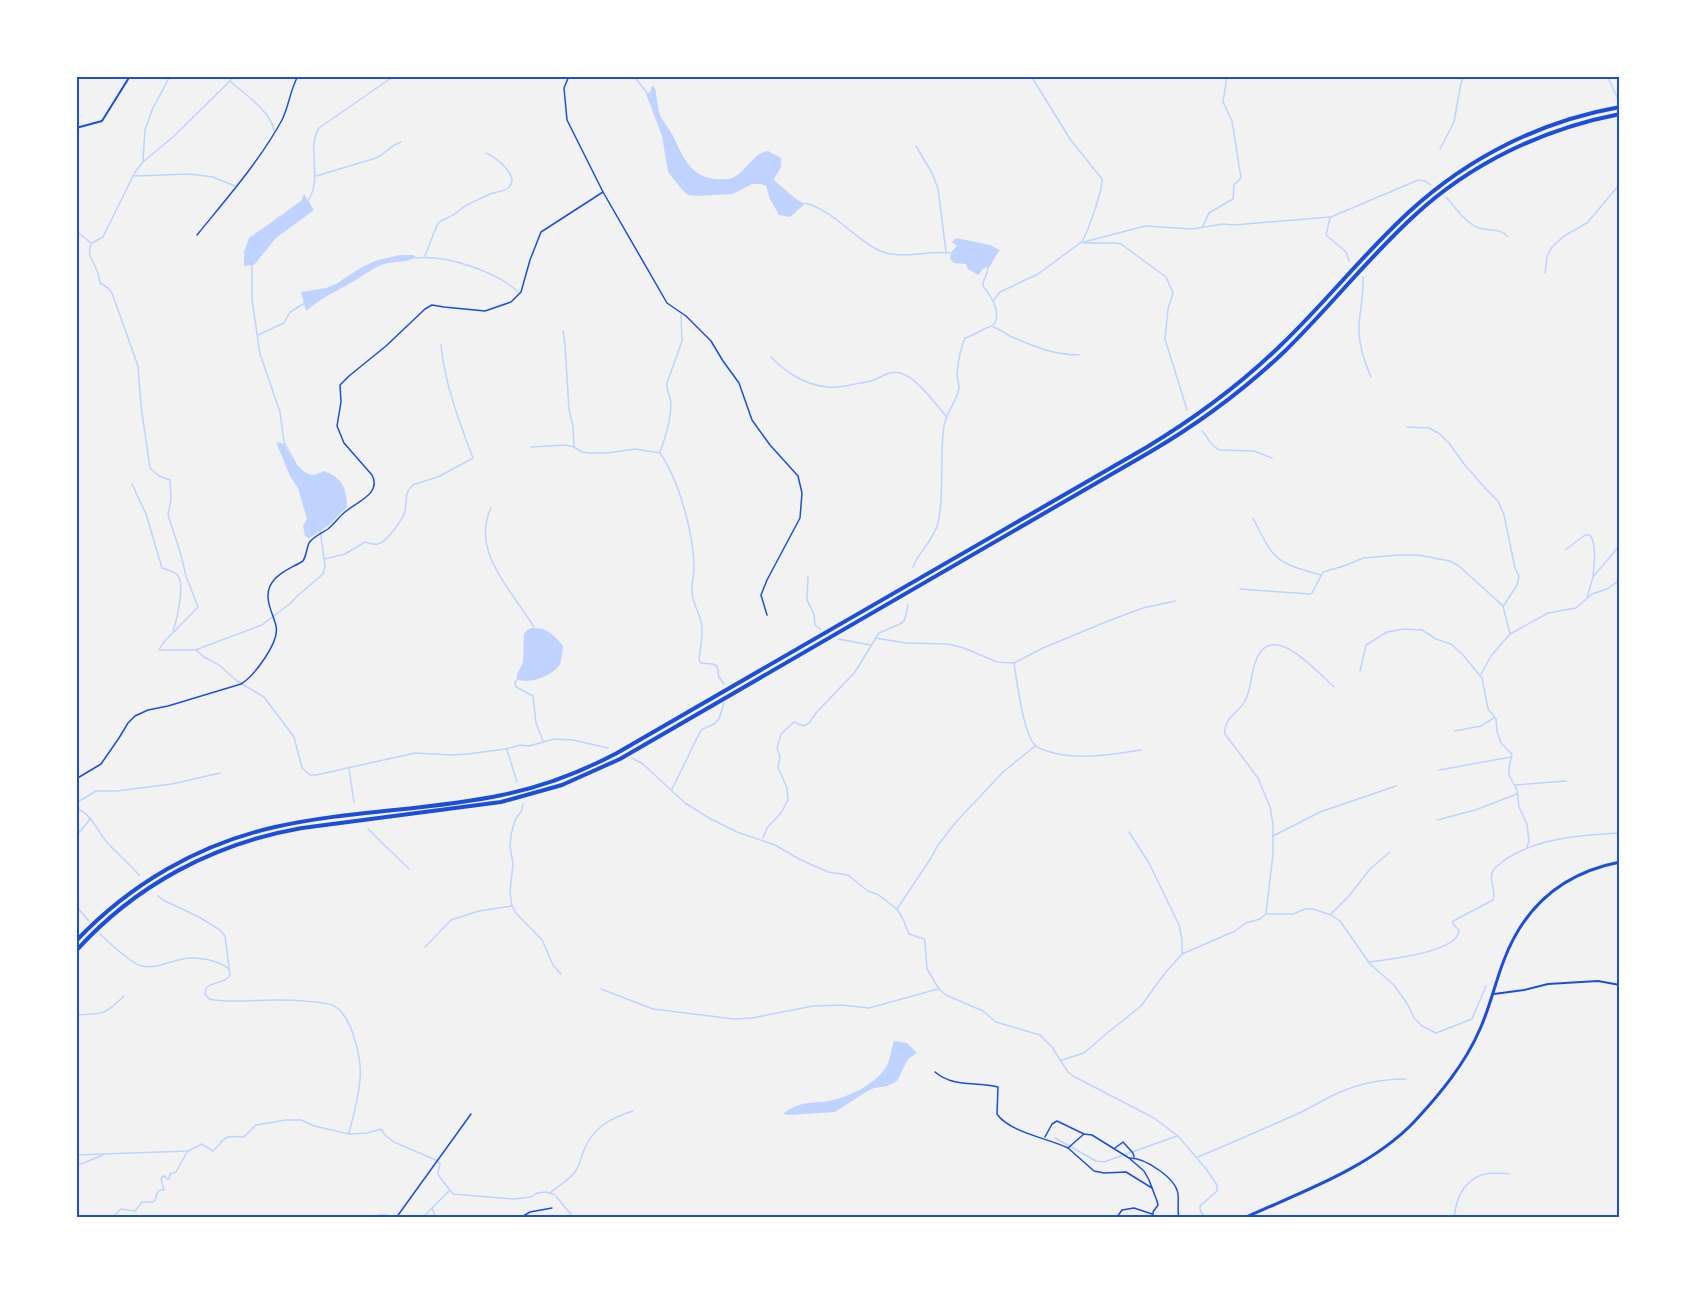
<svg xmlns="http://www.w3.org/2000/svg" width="1696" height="1294" font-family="'DejaVu Sans',sans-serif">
	<rect width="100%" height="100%" fill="#f2f2f2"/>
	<!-- water -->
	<g fill="#bfd3fe">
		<path d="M 652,86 L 655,88 C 657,96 657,106 660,115 C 663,122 669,128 672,134 C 683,155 688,175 714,179 C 720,179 726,180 732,178 C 747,172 752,153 768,151 L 781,158 L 781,167 L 774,179 L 775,181 L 796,199 L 805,204 L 790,217 L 779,215 L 770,199 L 766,186 L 761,184 L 752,184 L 733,194 L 697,196 L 688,195 L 684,192 L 668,172 L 662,136 L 646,94 L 650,92 Z"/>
		<polygon points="304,194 314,210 276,238 254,265 244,266 244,252 249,238 301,201"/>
		<polygon points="956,238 990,245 1000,250 997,254 990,266 983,269 978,275 968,269 966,264 954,263 950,259 951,252 957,246 952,242"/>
		<path d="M 400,255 L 413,255 L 416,257 C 408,263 394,261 384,264 C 370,269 359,279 347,285 C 332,293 319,300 306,311 L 301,292 L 326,288 L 336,284 L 362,267 L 378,260 Z"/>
		<path d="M 276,442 L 284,444 C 289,454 301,476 315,475 C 316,474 323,472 324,471 C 342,477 347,489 347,507 L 329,525 L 309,538 L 305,536 L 303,526 L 307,519 L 298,488 L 290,476 Z"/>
		<path d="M 532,628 C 547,627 554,635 563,646 C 562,653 562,661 559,666 C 551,676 528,685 517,679 L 517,675 L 523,662 L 524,634 L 527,630 Z"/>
		<path d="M 894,1041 L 907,1043 L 917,1053 L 908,1059 L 897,1081 L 887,1086 L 874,1088 L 866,1092 L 835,1112 L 790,1115 L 783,1114 C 796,1103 807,1103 822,1102 C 844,1100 879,1084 888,1063 C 891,1056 891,1048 894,1041 Z"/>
	</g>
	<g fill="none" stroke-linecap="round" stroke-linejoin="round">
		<!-- stream -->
		<g stroke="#bfd3fe" stroke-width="1.5">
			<polyline points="634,76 647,93"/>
			<path d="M 1031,76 L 1070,139 L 1102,179 C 1103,189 1088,232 1082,241"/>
			<polyline points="1607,76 1619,101"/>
			<path d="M 231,82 C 245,94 271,112 274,130"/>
			<polyline points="916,146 932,173 938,189 946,252"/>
			<polyline points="1440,149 1454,122 1461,83 1464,76"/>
			<polyline points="143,161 145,130 152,110 170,76"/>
			<polyline points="134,176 189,174 213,177 235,186"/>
			<path d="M 316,176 L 376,158 C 385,154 391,145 401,142"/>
			<path d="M 1446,197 C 1455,207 1465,223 1479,228 C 1489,231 1499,228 1507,236"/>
			<path d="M 308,201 C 323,178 306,148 319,128 L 394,76"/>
			<path d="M 805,203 C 835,211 853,238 880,251 C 901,260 927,250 950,253"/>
			<polyline points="1330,218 1326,235 1346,252 1349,261"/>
			<polyline points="1203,226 1209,213 1233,199 1234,185 1241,178 1232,121 1223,102 1227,76"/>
			<polyline points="76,231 91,243"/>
			<polyline points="92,243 103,237 135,172 143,162 173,137 235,76"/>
			<polyline points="1084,243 1116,243 1121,244 1166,277 1173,293 1168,309 1165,339 1187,410"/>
			<path d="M 91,244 C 86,256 95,263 98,273 C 99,276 99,279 100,283 L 108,288 L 112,293 L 138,366 L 141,406 L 150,468 L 159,476 L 170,480 L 171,499 L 168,515 L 181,555 L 186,576 L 198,607 L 163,643 L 159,650 L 195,650 L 262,625 L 292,602 L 296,597 L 323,574 L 325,566 L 320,530"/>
			<path d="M 425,256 L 437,225 C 441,219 447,219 453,215 C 457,213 460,209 464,207 C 472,202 482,198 490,194 C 495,192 503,192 508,188 C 522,177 495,157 486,153"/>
			<path d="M 416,258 C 446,255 496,271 518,292"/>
			<polyline points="252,263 252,300 260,354 280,412 284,442 296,464"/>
			<polyline points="1545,273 1547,256 1552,247 1564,236 1587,223 1620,184"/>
			<path d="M 1363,277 C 1364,294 1360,309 1359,325 C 1358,343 1364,361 1371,377"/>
			<polyline points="994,300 1000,292 1038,274 1080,243 1145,226 1192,229 1223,224 1234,225 1331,217 1418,180 1425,181 1431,185"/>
			<path d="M 993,327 C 1000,329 1004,333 1010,336 C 1032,346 1054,355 1079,355"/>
			<polyline points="563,331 565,345 569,410 573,426 574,446"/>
			<polyline points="258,335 284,323 290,312 305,303"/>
			<path d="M 771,357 C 785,372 807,386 828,387 C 837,388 846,386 855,384 C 861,383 868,382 874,380 C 882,377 890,370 900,373 C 917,377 935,404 947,417"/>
			<polyline points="1407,427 1429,428 1440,434 1449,443 1464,464 1486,489 1498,501 1504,515 1515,568 1519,576 1517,585 1504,605"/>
			<path d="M 1202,431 C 1209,438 1210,446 1220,450 L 1254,451 L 1272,458"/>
			<path d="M 531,447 L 565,445 L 574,447 L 582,452 L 589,453 L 607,453 L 635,449 L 660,453 C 679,480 694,535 694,568 C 694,576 691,584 692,591 C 692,603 699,612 701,622 C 704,630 700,651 699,660 L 701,663 L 713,664 L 717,666 L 719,677 L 724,684"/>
			<path d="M 660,452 C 666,436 671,420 671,403 C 670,395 666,390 667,383 L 682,341 L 681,315"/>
			<path d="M 132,484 L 146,514 L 162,568 C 168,571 176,571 179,577 C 184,588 177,620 173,631"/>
			<path d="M 491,508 C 470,552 513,592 534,627"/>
			<path d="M 1253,518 C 1274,560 1274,562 1321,575"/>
			<path d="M 1565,550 L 1585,535 L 1590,535 C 1597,546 1594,564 1593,577"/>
			<path d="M 325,559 L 345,554 L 365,542 C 369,543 374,545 378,544 C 387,542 403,519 405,511 C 407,501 404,492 413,485 L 440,476 L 473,458 C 459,421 445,385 441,345"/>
			<path d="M 913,567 C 919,551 934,540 938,523 C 945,492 939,458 944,426 C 946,413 957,401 959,388 C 959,383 957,378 957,374 C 958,362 960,349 965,338 C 972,336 977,333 982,330 C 987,327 993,327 995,323 C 1001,310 990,295 983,286 C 982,278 989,275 988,265"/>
			<polyline points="808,576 807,600 814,614 815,625 821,629"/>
			<polyline points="1240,589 1310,594 1312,593 1323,572 1347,565 1363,558 1398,555 1418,555 1450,561 1459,566 1503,606 1510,634"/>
			<polyline points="1587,597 1593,577 1620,545"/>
			<polyline points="875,638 906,643 948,644 964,648 997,662 1014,663 1043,648 1108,621 1143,608 1175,601"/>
			<polyline points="838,639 871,645"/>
			<polyline points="196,650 204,657 219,665 237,681 264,697 294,737 302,768 310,775 316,775 415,753 452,755 467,754 506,749 520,745 529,746 554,739 573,740 608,748"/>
			<path d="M 1014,663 C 1017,682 1023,731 1034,744 C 1039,750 1047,751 1054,753 C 1084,760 1112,754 1141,750"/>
			<polyline points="1360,671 1366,645 1387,632 1404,629 1422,630 1436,639 1451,644 1463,655 1482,678 1488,709 1496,719 1497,731 1501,743 1512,754 1509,768 1509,775 1517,790 1519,807 1527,824 1529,841 1527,847"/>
			<polyline points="1481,674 1491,656 1510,634 1548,613 1576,608 1592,594 1607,589 1620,580"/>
			<polyline points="518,678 515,683 516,687 533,696 536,723 543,741"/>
			<polyline points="1454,731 1481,726 1494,718"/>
			<polyline points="507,750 517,782"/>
			<polyline points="632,758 643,764 685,803 709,818 737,832 775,845 799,859 828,872 848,875 859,884 868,891 877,894 897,909 903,919 909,934 924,939 925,942 927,969 939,989 946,995 983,1011 996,1022 1040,1035 1052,1047 1068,1072 1073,1076 1154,1118 1178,1136 1207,1170 1217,1185 1217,1191 1200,1206 1200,1210 1205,1218"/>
			<polyline points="349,769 354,802"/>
			<polyline points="1439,770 1511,757"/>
			<polyline points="1515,785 1566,781"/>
			<polyline points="672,789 701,730 714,724 719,719 724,703"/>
			<polyline points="76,803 96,791 117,791 172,784 220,773"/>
			<polyline points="523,804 522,810 515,820 511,835 510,847 513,863 510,892 512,906 516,913 542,940 553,965 561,974"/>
			<path d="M 76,808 C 91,814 96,828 105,840 C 115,852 128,862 139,875"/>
			<polyline points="1437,820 1475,810 1517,794"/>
			<polyline points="368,829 409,869"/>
			<polyline points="1129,832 1149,863 1179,925 1182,940 1182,953"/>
			<polyline points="76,836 91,818"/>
			<polyline points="1273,836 1320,812 1396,786"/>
			<polyline points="763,838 767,828 781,813 788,800 787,788 778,767 780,758 777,748 781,734 794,722 803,726 809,723 816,713 855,672 879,633 902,623 905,619 908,605"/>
			<path d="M 158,896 L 163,900 L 199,917 L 220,930 L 225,936 L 230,975 C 225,984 213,981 206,988 L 205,994 L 209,999 C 232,1004 258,999 282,1000 C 292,1000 324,1002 332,1005 C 352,1013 362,1060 360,1079 C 359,1097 353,1116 349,1133"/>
			<polyline points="76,906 89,921"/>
			<polyline points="897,909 931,858 938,845 956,822 1003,772 1035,746"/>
			<path d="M 1266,913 L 1273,855 L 1273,824 L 1270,807 L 1258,778 L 1225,734 C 1223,717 1240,713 1246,699 C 1251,688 1251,675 1255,663 C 1270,617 1316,671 1334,687"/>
			<polyline points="1331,914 1349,896 1370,869 1390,852"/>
			<path d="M 100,934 C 108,942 132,964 142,966 C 156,969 170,961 183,959 C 197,956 218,960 229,969"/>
			<polyline points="425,947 451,920 479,911 512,906"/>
			<path d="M 1368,962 C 1386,960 1459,952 1459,930 L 1453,924 L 1453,921 L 1493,900 C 1497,889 1486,878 1495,868 C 1496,867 1501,863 1502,862 C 1534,838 1581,835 1620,833"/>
			<polyline points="601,989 653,1009 734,1019 752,1018 813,1006 841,1005 869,1008 938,989"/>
			<path d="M 76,1015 C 103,1014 105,1015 124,996"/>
			<polyline points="1062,1060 1084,1053 1106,1034 1141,1006 1165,973 1182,954 1235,931 1246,923 1260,919 1266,914 1293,914 1305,909 1313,909 1331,915 1340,921 1370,964 1394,985 1408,1005 1414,1018 1422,1026 1436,1033 1472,1019 1486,986"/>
			<polyline points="1055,1138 1096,1161 1104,1162 1177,1136"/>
			<path d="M 76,1155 L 188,1151 L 202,1144 L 213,1151 C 226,1138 222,1135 244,1137 L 256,1125 L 286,1120 L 301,1120 L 314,1126 L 349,1134 L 367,1133 L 381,1129 L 385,1135 L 394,1142 L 438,1161 L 440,1164 L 438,1173 L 439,1176 L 453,1194 L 513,1199 L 531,1197 L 537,1193 L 546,1192 L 555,1195 L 574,1218"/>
			<path d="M 1198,1157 C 1231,1143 1264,1129 1297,1114 C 1311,1108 1324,1099 1338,1093 C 1360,1083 1382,1079 1406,1079"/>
			<polyline points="76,1166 103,1155"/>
			<path d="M 550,1193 C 558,1186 569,1180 575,1172 C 580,1165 581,1157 584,1150 C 593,1127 611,1118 633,1111"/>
			<polyline points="432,1208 436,1218"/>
			<polyline points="112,1218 121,1209 135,1211 142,1202 153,1202 155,1200 157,1193 160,1190 164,1190 161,1179 162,1177 165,1176 167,1179 169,1179 170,1174 176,1172 187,1152"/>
			<polyline points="378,1218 378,1215 387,1215 396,1217"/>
			<polyline points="422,1218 449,1191"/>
			<path d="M 1454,1218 C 1456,1199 1464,1179 1485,1174 C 1492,1172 1501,1173 1509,1174"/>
		</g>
		<!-- minor -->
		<g stroke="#1d4ed8" stroke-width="1.5">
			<polyline points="569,76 564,88 567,120 603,192 667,303 686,316 711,341 723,361 739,383 752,420 770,445 798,476 802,493 800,518 767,580 761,595 767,615"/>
			<path d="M 197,235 C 227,198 259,162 282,120 C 289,106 290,90 298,76"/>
			<path d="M 76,779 L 101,764 L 119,738 L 128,723 L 135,716 L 148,710 L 168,706 L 241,684 C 254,676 280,642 276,626 C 273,613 264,600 270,586 C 276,573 292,568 303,561 C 307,555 306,549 309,543 C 313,537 322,533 328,529 C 334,524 339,517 345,512 C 356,502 382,494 372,475 L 344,443 L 337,426 L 341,402 L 340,385 L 349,376 L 386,346 L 425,309 L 432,305 L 444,307 L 485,311 L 511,302 L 521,292 L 530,260 L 541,232 L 603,192"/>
			<path d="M 935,1072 C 954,1088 975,1081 998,1087 L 997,1114 C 1009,1132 1047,1138 1068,1148 L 1084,1134"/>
			<polyline points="1045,1137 1052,1124 1057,1121 1084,1134 1092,1135 1129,1158 1144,1171 1149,1180 1157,1201 1158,1205 1153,1212 1153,1218"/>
			<polyline points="1068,1148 1094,1171 1104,1173 1126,1172 1152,1188"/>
			<polyline points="1115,1148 1123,1142 1133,1153 1134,1157"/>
			<path d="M 1130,1158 C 1145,1158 1176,1178 1178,1194 C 1179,1202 1177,1209 1179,1218"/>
			<polyline points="1117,1217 1122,1210 1134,1208 1152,1214"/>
			<polyline points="396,1218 471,1114"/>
			<polyline points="520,1218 530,1212 552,1208"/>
		</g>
		<!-- tertiary -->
		<g stroke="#1d4ed8" stroke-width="2">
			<polyline points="76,128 102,121 130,76"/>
			<polyline points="1494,994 1524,990 1548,984 1598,981 1620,985"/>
		</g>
		<!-- primary -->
		<path stroke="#1d4ed8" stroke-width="3" d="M 1244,1218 C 1301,1192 1370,1168 1414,1122 C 1440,1094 1465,1064 1480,1029 C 1490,1007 1495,983 1504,960 C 1524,907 1563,873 1620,862"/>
		<!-- motorway -->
		<g stroke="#1d4ed8" stroke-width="4">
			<path d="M 76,941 C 130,884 199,844 275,827 C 350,810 427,811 502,795 C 542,787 581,772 617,753 L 1147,447 C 1195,418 1240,385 1281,345 C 1326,302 1364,253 1410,211 C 1469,157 1541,121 1620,107"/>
			<path d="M 76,951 C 135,885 215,843 302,828 L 501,802 L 562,785 L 620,759 L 1150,452 C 1198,424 1244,390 1285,351 C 1329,308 1368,258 1414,216 C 1471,163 1543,129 1620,114"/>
		</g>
	</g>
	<!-- border -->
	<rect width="1696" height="1294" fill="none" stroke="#ffffff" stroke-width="156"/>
	<rect x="78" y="78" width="1540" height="1138" fill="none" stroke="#1d4ed8" stroke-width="2"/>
</svg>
